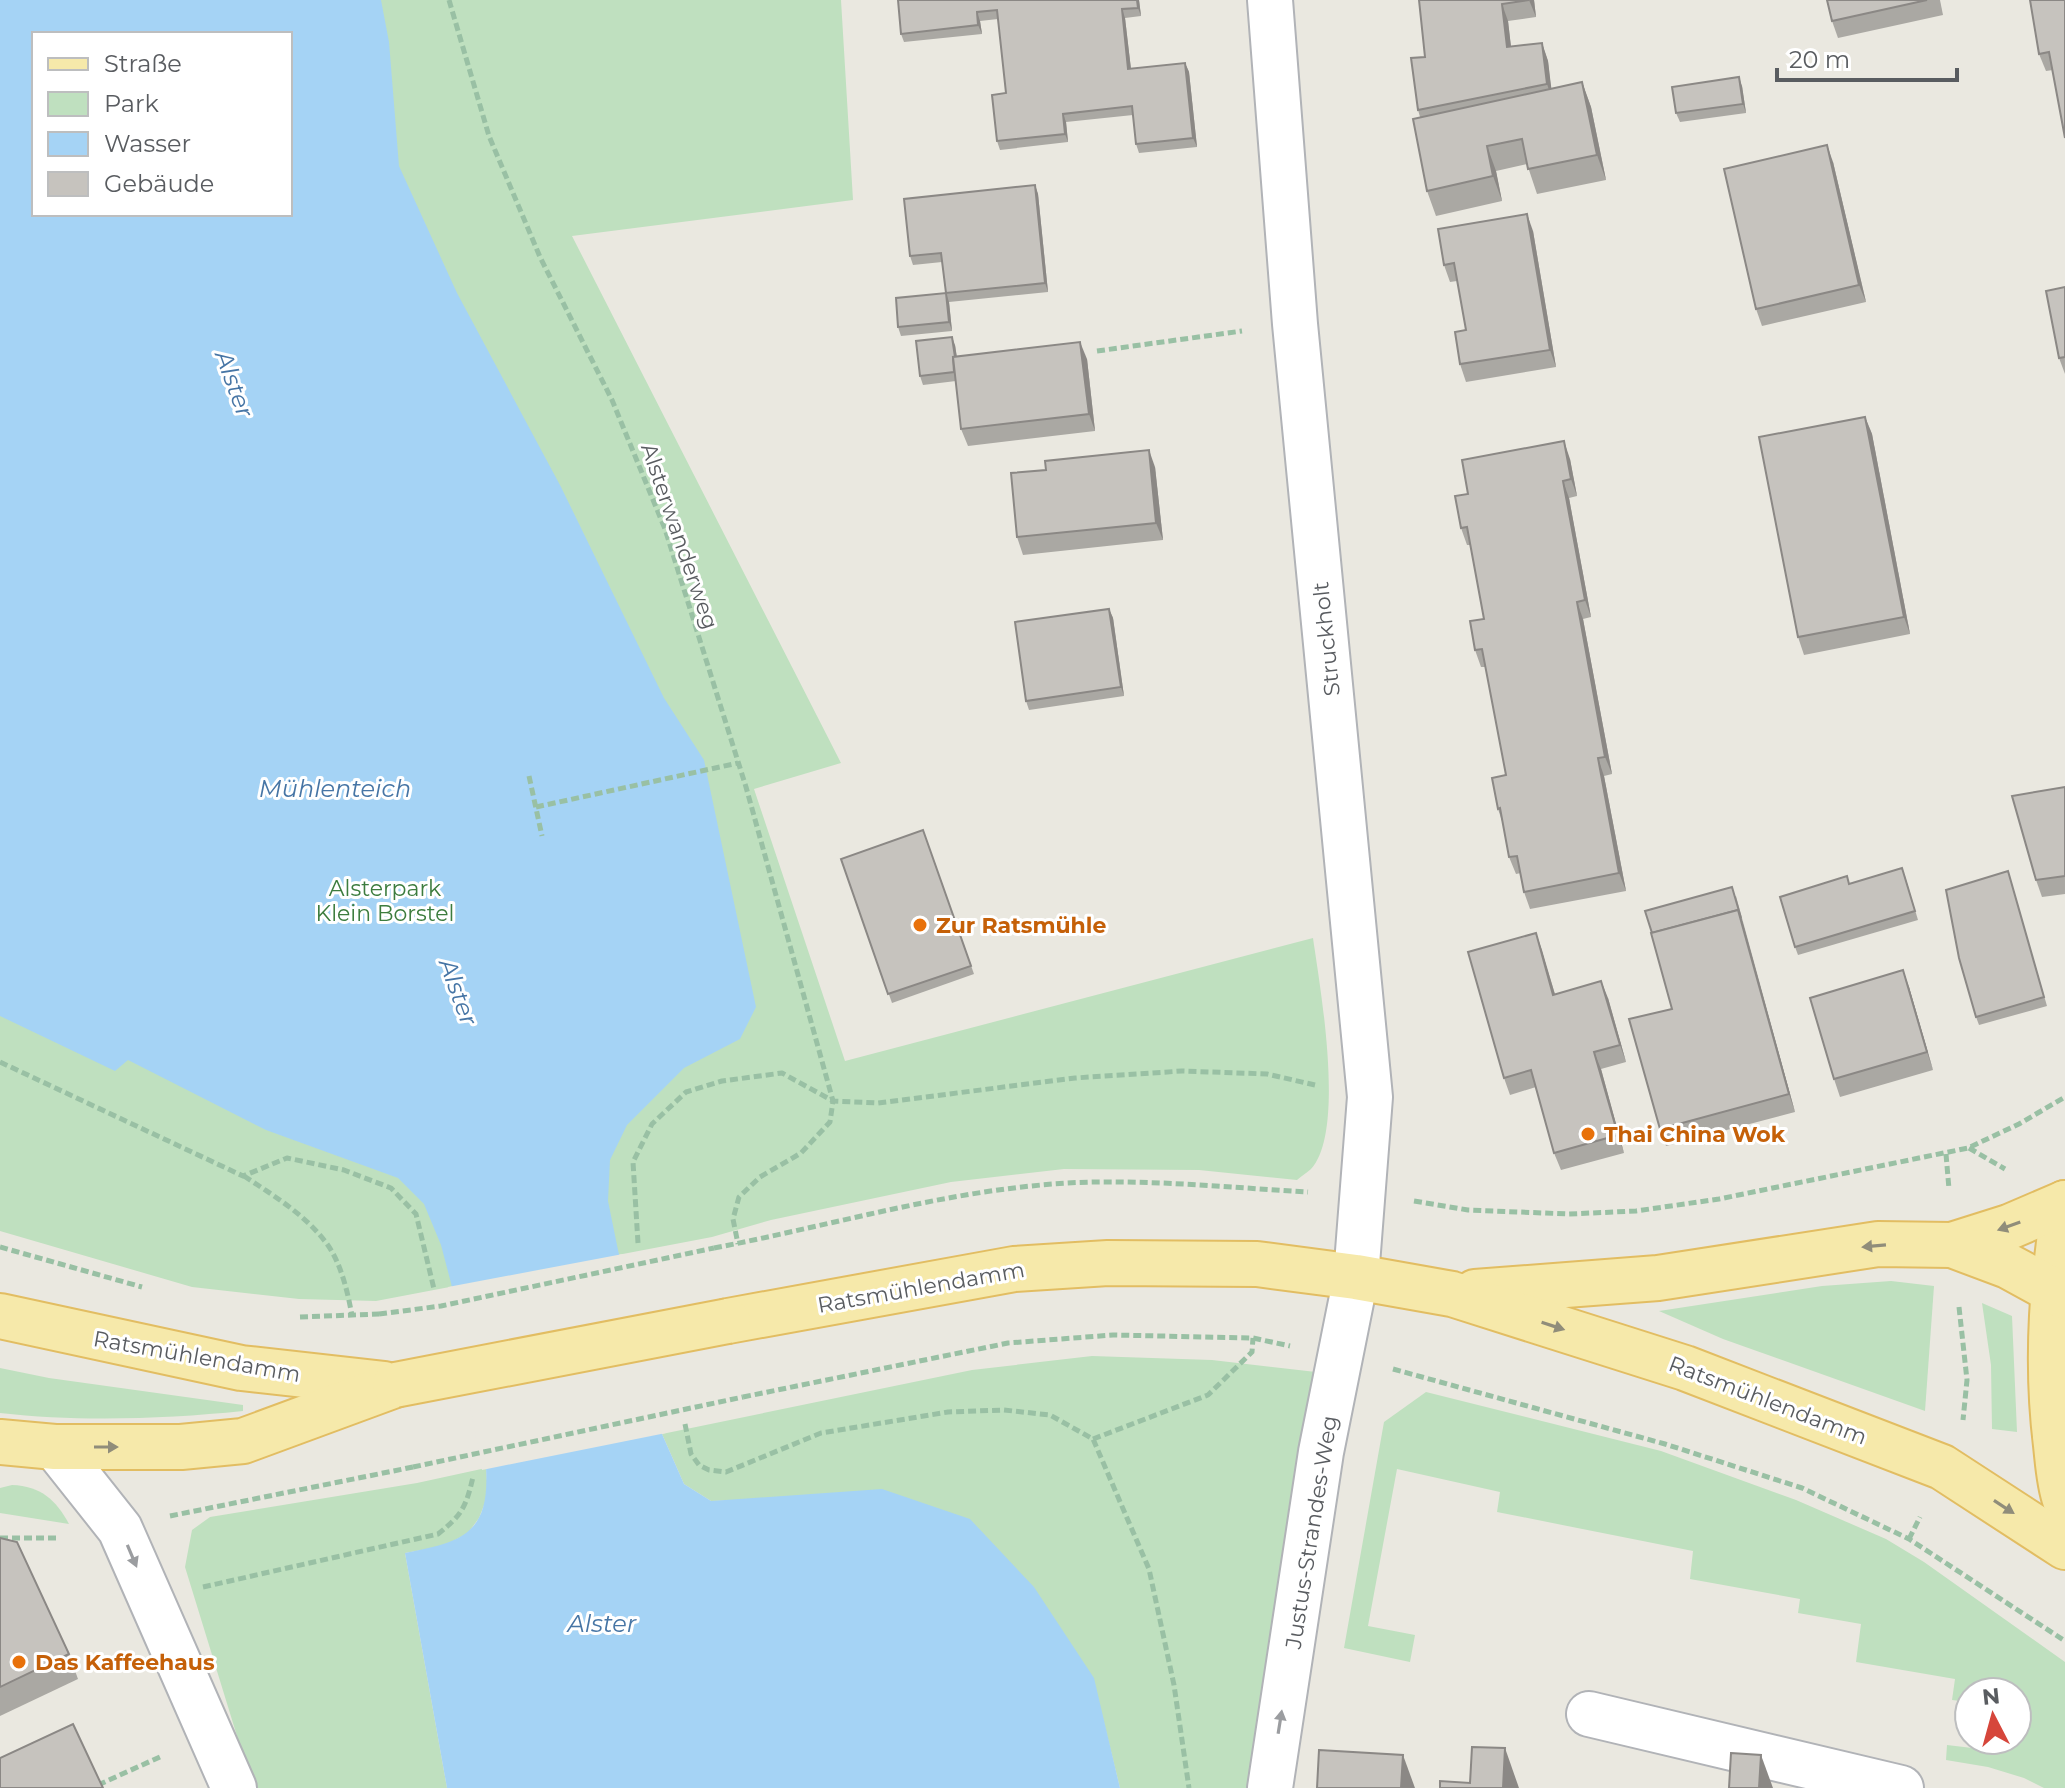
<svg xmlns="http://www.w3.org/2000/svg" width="2065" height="1788" font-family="Montserrat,sans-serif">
	<rect width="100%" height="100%" fill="#eae8e0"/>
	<!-- green -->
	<g fill="#bfe0bf" fill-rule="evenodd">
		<path d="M 0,0 L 841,0 L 853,200 L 572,236 L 841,763 L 754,789 L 845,1061 L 1313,938 C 1320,987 1346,1131 1311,1169 C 1307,1173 1301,1176 1297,1180 L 1199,1170 L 1064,1169 L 951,1182 L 771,1220 L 712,1237 L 376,1301 L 299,1299 L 192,1287 L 0,1231 ZM 34,34 L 290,34 L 290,214 L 34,214 Z"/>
		<polygon points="1891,1281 1934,1286 1925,1411 1723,1339 1659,1311 1822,1286"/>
		<polygon points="1982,1303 2012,1316 2017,1432 1992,1429 1991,1365"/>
		<polygon points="1092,1356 1212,1360 1316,1372 1249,1788 1120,1788 1093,1678 744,1500 711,1501 684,1484 662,1434 972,1370"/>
		<path d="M 0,1368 L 49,1378 L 243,1405 L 243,1411 C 165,1419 78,1422 0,1413 Z"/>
		<polygon points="1426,1392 1661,1451 1796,1500 1886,1539 1924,1562 2065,1662 2065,1788 2044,1788 2024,1778 1988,1767 1946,1760 1947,1745 1989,1750 1991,1740 2017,1740 2017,1692 1969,1692 1969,1702 1952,1700 1955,1679 1856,1662 1861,1624 1798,1613 1800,1599 1690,1579 1693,1551 1497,1512 1500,1492 1397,1469 1368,1626 1415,1635 1410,1662 1344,1648 1384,1422"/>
		<polygon points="486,1468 488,1495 479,1518 468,1533 444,1546 405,1553 447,1788 253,1788 185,1567 192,1530 210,1517 417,1483"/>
		<path d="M 12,1485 C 41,1486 56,1500 69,1524 L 0,1513 L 0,1488 Z"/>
	</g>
	<!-- water -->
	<path fill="#a5d3f5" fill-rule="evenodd" d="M 0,0 L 381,0 L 389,42 L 399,166 L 457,293 L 561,487 L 664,698 L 704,760 L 756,1007 L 740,1039 L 684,1068 L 627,1125 L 610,1160 L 608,1201 L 618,1250 L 662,1434 L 684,1484 L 711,1501 L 882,1489 L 970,1519 L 1034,1587 L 1094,1678 L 1120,1788 L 447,1788 L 405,1553 C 462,1542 490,1534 486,1468 L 451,1283 L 441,1245 L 424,1204 L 398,1178 L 266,1130 L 128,1060 L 115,1071 L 0,1016 ZM 34,34 L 290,34 L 290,214 L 34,214 Z"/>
	<!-- pier -->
	<polygon fill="#eae8e0" points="623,1254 666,1433 482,1470 448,1287"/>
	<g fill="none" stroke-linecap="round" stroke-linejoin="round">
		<!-- minor casing -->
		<g stroke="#b1b3b7" stroke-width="48">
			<g id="minor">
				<polyline points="55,1447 120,1529 234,1788"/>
				<polyline points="1589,1714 1901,1788"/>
				<polyline points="1270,1788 1321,1452 1356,1277 1370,1097 1295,324 1270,0"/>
			</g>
		</g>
		<!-- major casing -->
		<g stroke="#e2bd62" stroke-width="48">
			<g id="major">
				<path d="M 2065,1203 C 2051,1284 2046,1364 2056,1445 C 2058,1463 2059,1483 2065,1500"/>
				<polyline points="1952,1245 2009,1227 2065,1203"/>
				<polyline points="1475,1292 1658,1278 1878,1244 1952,1245 2008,1266 2065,1297"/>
				<polyline points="0,1316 241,1368 385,1384"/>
				<polyline points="728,1321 1014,1269 1108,1263 1257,1264 1356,1277 1452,1294 1685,1368 1942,1467 2065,1547"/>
				<polyline points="0,1442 55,1447 181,1447 243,1441 395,1385"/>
			</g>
		</g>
		<!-- path -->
		<g stroke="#99c0a4" stroke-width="5" stroke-dasharray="8 4" stroke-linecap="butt">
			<polyline points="449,0 489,136 540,257 612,400 665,529 746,787 833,1101 830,1122 801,1153 760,1177 739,1197 733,1219 738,1244"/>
			<polyline points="1097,351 1242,331"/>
			<polyline points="529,776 542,836"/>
			<polyline points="536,807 738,763"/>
			<polyline points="0,1062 243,1176 287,1158 344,1170 391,1188 416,1214 434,1289"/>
			<polyline points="1969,1148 2005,1169"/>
			<polyline points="1946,1154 1949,1189"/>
			<path d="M 244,1176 C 274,1196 306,1215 327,1244 C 341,1263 348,1293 352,1316"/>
			<polyline points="1414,1201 1468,1210 1569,1214 1636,1211 1719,1199 1968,1148 2019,1124 2065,1097"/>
			<polyline points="638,1243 633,1162 652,1124 686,1092 722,1081 782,1073 833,1101 878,1103 1075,1078 1182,1071 1267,1074 1315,1085"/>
			<polyline points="0,1247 142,1287"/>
			<path d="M 714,1248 C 840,1224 967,1184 1096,1182 C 1167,1181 1238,1188 1308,1192"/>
			<polyline points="1959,1307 1967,1380 1963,1420"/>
			<polyline points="300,1317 379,1314"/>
			<polyline points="1393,1369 1665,1444 1802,1488 1909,1539 2065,1641"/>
			<polyline points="743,1397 1008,1343 1113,1335 1253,1338 1290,1346"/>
			<polyline points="685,1424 691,1454 699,1465 709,1470 726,1472 821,1433 948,1412 1004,1410 1050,1415 1093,1439 1149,1569 1174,1685 1189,1788"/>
			<polyline points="1093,1439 1208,1395 1252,1352 1253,1338"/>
			<polyline points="170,1516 413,1467"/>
			<polyline points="0,1538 59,1538"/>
			<polyline points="1909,1539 1920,1517"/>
			<path d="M 203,1587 L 438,1534 C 462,1515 466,1507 473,1477"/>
			<polyline points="98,1785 162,1756"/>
		</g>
		<!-- minor -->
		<use href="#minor" stroke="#fff" stroke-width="44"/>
		<!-- major -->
		<use href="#major" stroke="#f6e9aa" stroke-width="44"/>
		<!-- major-bridge casing -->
		<g stroke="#e2bd62" stroke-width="48" stroke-linecap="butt">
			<polyline id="major-bridge" points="395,1385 728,1321"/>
		</g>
		<!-- path-bridge -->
		<g stroke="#99c0a4" stroke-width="5" stroke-dasharray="8 4" stroke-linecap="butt">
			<polyline points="379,1314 441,1306 714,1248"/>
			<polyline points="413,1467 743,1397"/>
		</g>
		<!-- major-bridge -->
		<use href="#major-bridge" stroke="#f6e9aa" stroke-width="44"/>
	</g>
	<!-- wall -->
	<g fill="#aaa8a3">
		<polygon points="898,0 1139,0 1141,16 1125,18 1131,69 1185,63 1189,72 1197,147 1139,153 1136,144 1133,115 1066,122 1068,142 1000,150 997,141 1006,93 998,19 980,21 982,34 904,42 901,34"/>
		<polygon points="1419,0 1534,0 1536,17 1508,21 1511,47 1542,43 1548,61 1551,89 1582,82 1591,107 1606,180 1537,194 1527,164 1496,171 1502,201 1436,216 1427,191 1420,117 1418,110 1425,57"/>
		<polygon points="1827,0 1940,0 1943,15 1838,38 1832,21"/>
		<polygon points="2065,0 2053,70 2046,71 2039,54"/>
		<polygon points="1742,86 1746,113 1680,122 1676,113"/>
		<polygon points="1833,162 1866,302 1762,326 1756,309"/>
		<polygon points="1035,185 1038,194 1048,292 949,302 952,331 901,336 898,327 946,293 942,262 913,265 910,256"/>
		<polygon points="1533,231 1556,367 1466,382 1460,364 1466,330 1457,281 1450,282 1444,265"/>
		<polygon points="2065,287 2065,374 2059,358"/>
		<polygon points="955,345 957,357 1087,359 1095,431 968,446 961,429 956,381 923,385 920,376"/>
		<polygon points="1865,417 1872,434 1910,634 1804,655 1798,637"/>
		<polygon points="1570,459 1577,496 1569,498 1591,617 1583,619 1612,774 1604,776 1626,891 1530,909 1524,892 1521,873 1516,874 1509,857 1503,824 1498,809 1506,775 1486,667 1481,667 1475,650 1484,619 1470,545 1467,545 1461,528 1468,494"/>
		<polygon points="1155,467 1163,540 1023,555 1017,537"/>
		<polygon points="1109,609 1113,618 1124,696 1029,710 1026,701"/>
		<polygon points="2065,787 2065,894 2042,897 2036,880"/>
		<polygon points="923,830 974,974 892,1003 841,859"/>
		<polygon points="2008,871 2047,1006 1979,1025 1976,1017"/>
		<polygon points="1905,876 1918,920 1798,955 1795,947 1850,884"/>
		<polygon points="1736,896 1795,1112 1666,1146 1660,1129 1672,1009 1652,933"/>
		<polygon points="1536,933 1555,994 1608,998 1626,1062 1601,1069 1624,1153 1561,1170 1554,1153 1536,1087 1510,1095 1504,1078"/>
		<polygon points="1909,987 1933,1070 1840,1097 1834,1079"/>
		<polygon points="0,1538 69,1654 78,1679 0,1716"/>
	</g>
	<!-- shaded-wall -->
	<g fill="#8b8885">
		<polygon points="1137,0 1139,0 1141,16 1138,8"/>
		<polygon points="1529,0 1534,0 1536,17"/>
		<polygon points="1502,4 1508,21 1513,64 1507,47"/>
		<polygon points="1122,9 1125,18 1132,78 1128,69"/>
		<polygon points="977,12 980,21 982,34 978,25"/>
		<polygon points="1542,43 1548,61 1553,102 1547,84"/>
		<polygon points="1185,63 1189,72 1197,147 1193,138"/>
		<polygon points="1739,77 1742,86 1746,113 1743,104"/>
		<polygon points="1582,82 1591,107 1606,180 1597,155"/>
		<polygon points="1063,114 1066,122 1068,142 1065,134"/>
		<polygon points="1827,145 1833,162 1866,302 1859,285"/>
		<polygon points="1487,146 1496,171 1502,201 1493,176"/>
		<polygon points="1035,185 1038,194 1048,292 1045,283"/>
		<polygon points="1527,214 1533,231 1556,367 1550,350"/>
		<polygon points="946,293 949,302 952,331 949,322"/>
		<polygon points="952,337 955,345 960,380 956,371"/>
		<polygon points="1080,342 1087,359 1095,431 1089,414"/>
		<polygon points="1865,417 1872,434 1910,634 1904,617"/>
		<polygon points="1564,441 1570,459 1577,496 1571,479"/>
		<polygon points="1149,450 1155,467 1163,540 1156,523"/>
		<polygon points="1563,481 1569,498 1591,617 1585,600"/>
		<polygon points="1577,602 1583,619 1612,774 1605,757"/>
		<polygon points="1109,609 1113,618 1124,696 1121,687"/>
		<polygon points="1598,758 1604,776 1626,891 1619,873"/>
		<polygon points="1732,887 1744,927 1795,1112 1789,1094"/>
		<polygon points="1536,933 1542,950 1560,1012 1553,995"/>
		<polygon points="1903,970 1909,987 1933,1070 1927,1052"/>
		<polygon points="1601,981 1608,998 1626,1062 1620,1045"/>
		<polygon points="1594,1052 1601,1069 1624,1153 1618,1135"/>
		<polygon points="1505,1748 1519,1788 1503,1788"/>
		<polygon points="1403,1755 1415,1788 1401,1788"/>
		<polygon points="1761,1755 1773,1788 1759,1788"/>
	</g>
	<!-- building -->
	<g fill="#c6c3be" stroke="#8b8885" stroke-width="2">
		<polygon points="898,0 1137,0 1138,8 1122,9 1128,69 1185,63 1193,138 1136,144 1132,106 1063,114 1065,134 997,141 992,95 1006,93 997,10 977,12 978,25 901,34"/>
		<polygon points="1419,0 1529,0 1502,4 1507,47 1542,43 1547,84 1418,110 1411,58 1425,57"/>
		<polygon points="1827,0 1927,0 1832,21"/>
		<polygon points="2030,0 2065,0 2065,138 2049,52 2039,54"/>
		<polygon points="1739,77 1743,104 1676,113 1672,87"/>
		<polygon points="1582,82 1597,155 1528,169 1522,139 1487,146 1493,176 1427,191 1413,119"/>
		<polygon points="1827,145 1859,285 1756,309 1724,169"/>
		<polygon points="1035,185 1045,283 946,293 941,253 910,256 904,199"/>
		<polygon points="1527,214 1550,350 1460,364 1455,332 1466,330 1454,263 1444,265 1438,229"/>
		<polygon points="2065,287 2065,357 2059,358 2046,291"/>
		<polygon points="946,293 949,322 898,327 896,298"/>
		<polygon points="952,337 955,357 953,357 954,372 920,376 916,341"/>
		<polygon points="1080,342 1089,414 961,429 953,357"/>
		<polygon points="1865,417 1904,617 1798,637 1759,437"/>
		<polygon points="1564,441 1571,479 1563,481 1585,600 1577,602 1605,757 1598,758 1619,873 1524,892 1517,856 1509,857 1500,808 1498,809 1492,778 1506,775 1482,649 1475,650 1470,621 1484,619 1467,527 1461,528 1455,496 1468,494 1462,460"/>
		<polygon points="1149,450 1156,523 1017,537 1011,473 1046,470 1045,461"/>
		<polygon points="1109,609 1121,687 1026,701 1015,622"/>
		<polygon points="2065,787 2065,876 2036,880 2012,796"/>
		<polygon points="923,830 971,966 888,994 841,859"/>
		<polygon points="1902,868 1915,911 1795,947 1780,897 1847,876 1849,884"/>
		<polygon points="2008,871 2044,997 1976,1017 1959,958 1946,890"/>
		<polygon points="1732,887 1741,918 1738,910 1652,933 1645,911"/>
		<polygon points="1738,910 1789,1094 1660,1129 1629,1019 1672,1009 1651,933"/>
		<polygon points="1536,933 1553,995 1601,981 1620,1045 1594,1052 1618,1135 1554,1153 1531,1070 1504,1078 1468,952"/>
		<polygon points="1903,970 1927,1052 1834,1079 1810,998"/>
		<polygon points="0,1538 17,1542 69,1654 0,1687"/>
		<polygon points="73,1724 103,1788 0,1788 0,1758"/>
		<polygon points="1472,1747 1505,1748 1503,1788 1440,1788 1440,1781 1470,1783"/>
		<polygon points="1319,1750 1403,1755 1401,1788 1317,1788"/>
		<polygon points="1731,1753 1761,1755 1759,1788 1729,1788"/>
	</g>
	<!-- one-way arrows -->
	<defs><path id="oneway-solid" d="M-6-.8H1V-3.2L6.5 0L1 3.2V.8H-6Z" transform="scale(2)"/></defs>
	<g fill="#908d7a">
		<use href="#oneway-solid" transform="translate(2009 1226) rotate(160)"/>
		<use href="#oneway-solid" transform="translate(1874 1246) rotate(175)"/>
		<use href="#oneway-solid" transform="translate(1553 1326) rotate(18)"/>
		<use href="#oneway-solid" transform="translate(106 1447)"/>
		<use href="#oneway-solid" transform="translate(2004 1507) rotate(33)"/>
	</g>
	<g fill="#9b9da0">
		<use href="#oneway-solid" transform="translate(132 1556) rotate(67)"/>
		<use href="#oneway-solid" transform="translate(1280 1722) rotate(-81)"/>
	</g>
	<!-- markers -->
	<g fill="#e8710a" stroke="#fff" stroke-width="3">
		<circle cx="920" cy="925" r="8"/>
		<circle cx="1588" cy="1134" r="8"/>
		<circle cx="19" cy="1662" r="8"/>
	</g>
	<g text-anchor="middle" stroke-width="6" stroke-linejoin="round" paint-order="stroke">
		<!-- street labels -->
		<g font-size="22" fill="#595c60" stroke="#fff">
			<text transform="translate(680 536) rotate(71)" y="8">Alsterwanderweg</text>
			<text transform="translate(1326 639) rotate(-96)" y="8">Struckholt</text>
			<text transform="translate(921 1287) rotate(-10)" y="8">Ratsmühlendamm</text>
			<text transform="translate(197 1356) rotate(10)" y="8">Ratsmühlendamm</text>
			<text transform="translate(1768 1400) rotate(21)" y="8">Ratsmühlendamm</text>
			<text transform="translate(1311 1532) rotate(-81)" y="8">Justus-Strandes-Weg</text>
		</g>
		<!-- park labels -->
		<g font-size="22" fill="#3c7c3e" stroke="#fff">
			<text x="385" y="896">Alsterpark<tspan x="385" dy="25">Klein Borstel</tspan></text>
		</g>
		<!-- food labels -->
		<g font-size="22" font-weight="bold" fill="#c56008" stroke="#fff" text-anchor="start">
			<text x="936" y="933">Zur Ratsmühle</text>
			<text x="1604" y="1142">Thai China Wok</text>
			<text x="35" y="1670">Das Kaffeehaus</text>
		</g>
		<!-- water labels -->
		<g font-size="24" font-style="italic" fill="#4675a5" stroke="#fff">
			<text transform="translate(234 384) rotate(70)" y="8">Alster</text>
			<text x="335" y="797">Mühlenteich</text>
			<text transform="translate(458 992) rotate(70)" y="8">Alster</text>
			<text x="602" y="1632">Alster</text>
		</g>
	</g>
	<!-- legend -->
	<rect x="32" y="32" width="260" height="184" fill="#ffffff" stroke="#bdbebf" stroke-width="2"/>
	<rect x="48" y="58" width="40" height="12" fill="#f6e9aa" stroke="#bdbebf" stroke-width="2"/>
	<text x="104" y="72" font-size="24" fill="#595c60">Straße</text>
	<rect x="48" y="92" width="40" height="24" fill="#bfe0bf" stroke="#bdbebf" stroke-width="2"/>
	<text x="104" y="112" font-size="24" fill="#595c60">Park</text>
	<rect x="48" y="132" width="40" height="24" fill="#a5d3f5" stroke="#bdbebf" stroke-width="2"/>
	<text x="104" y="152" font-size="24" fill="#595c60">Wasser</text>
	<rect x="48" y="172" width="40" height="24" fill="#c6c3be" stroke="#bdbebf" stroke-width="2"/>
	<text x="104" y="192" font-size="24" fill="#595c60">Gebäude</text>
	<!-- north arrow -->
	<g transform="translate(1993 1716) rotate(354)"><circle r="38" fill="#ffffff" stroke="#bdbebf" stroke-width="2"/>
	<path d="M0-6L14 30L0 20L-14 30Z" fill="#d6463b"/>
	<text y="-12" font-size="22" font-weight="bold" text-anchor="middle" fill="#595c60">N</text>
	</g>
	<!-- scale -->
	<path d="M1777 68v12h180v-12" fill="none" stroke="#595c60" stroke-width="4"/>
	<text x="1789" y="68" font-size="24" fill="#595c60" stroke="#ffffff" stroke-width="6" paint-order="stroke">20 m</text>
</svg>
